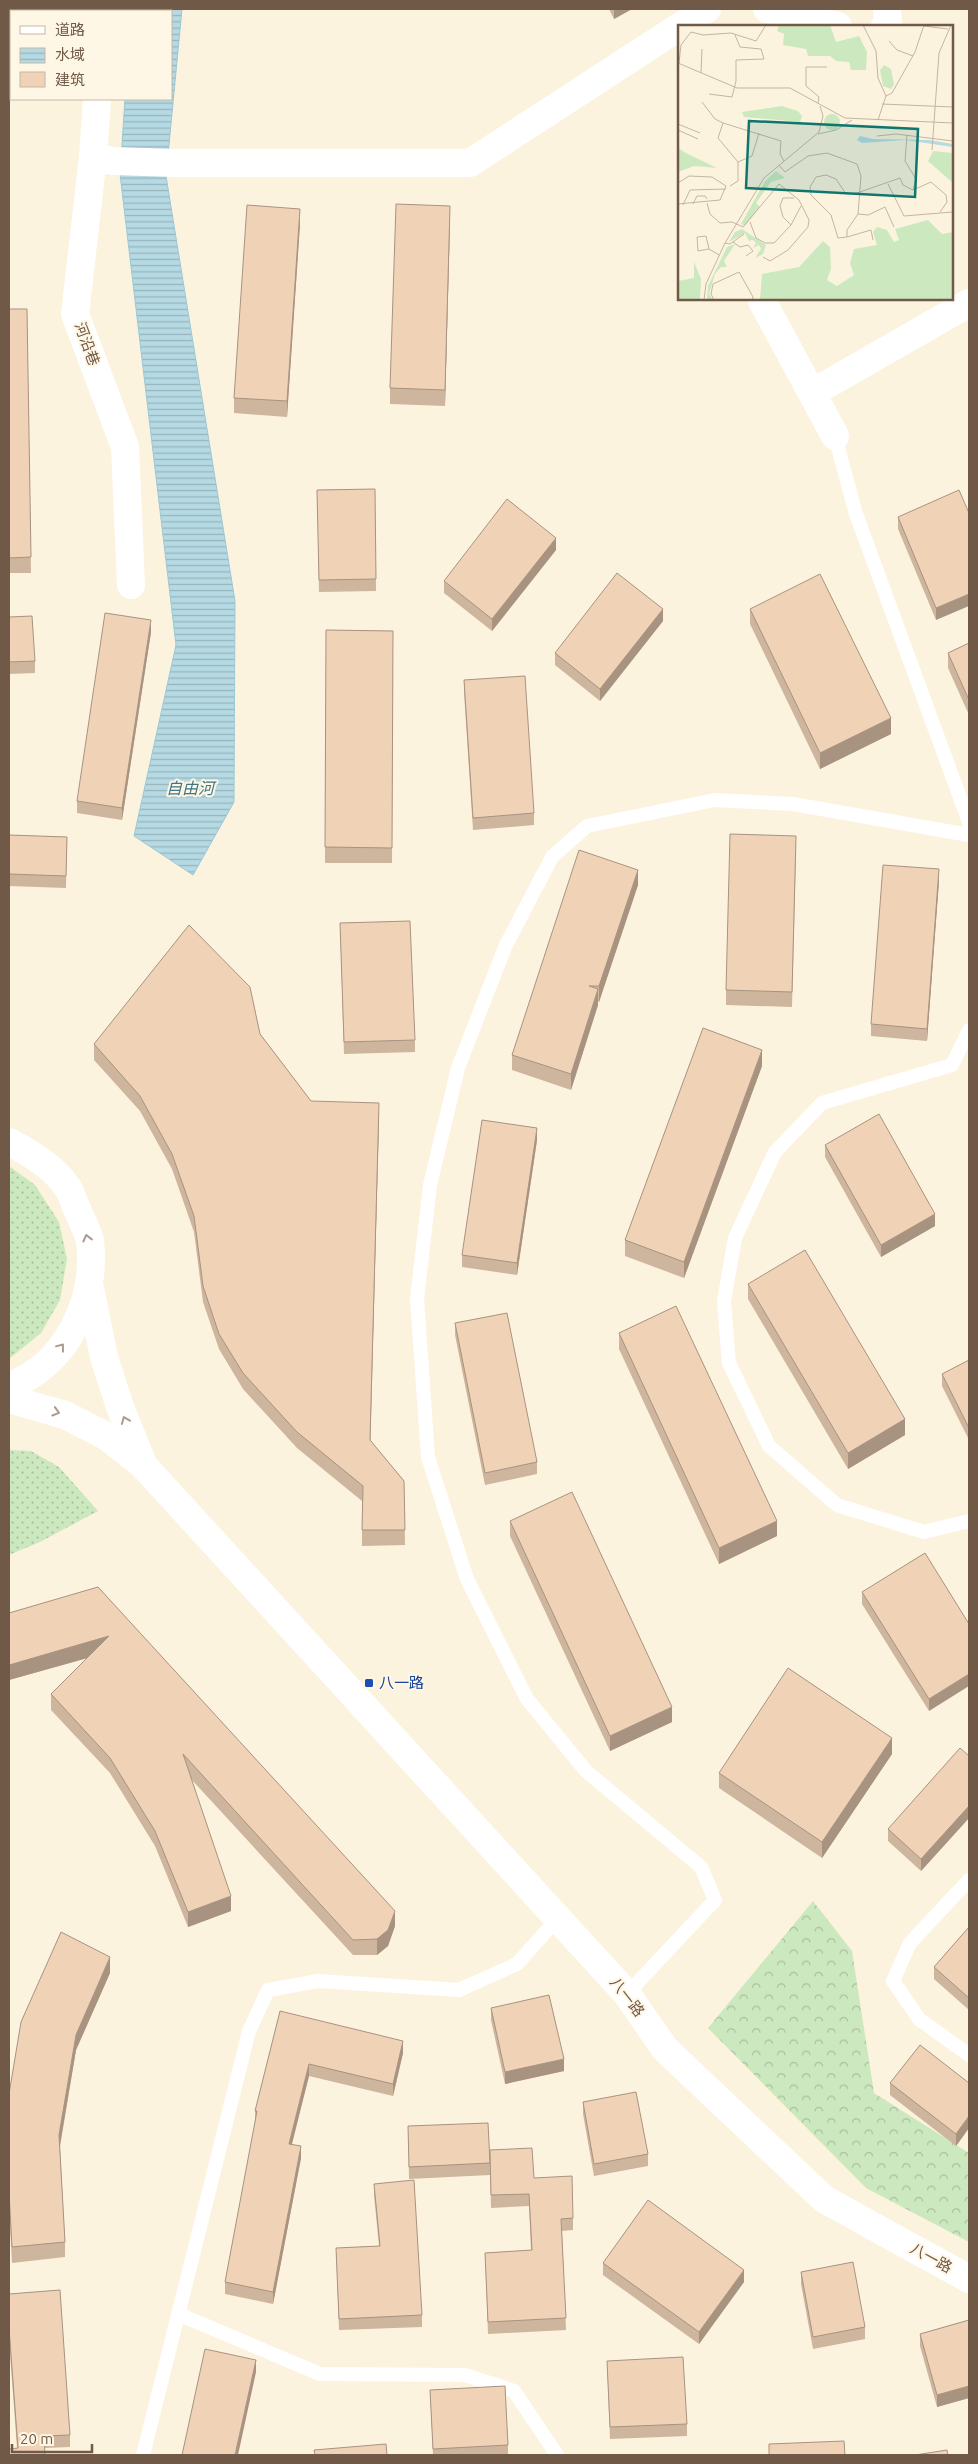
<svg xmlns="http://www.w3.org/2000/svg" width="978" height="2464" font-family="Ubuntu,'Noto Sans SC',sans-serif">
	<defs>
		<pattern id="grass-dots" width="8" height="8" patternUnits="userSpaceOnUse" patternTransform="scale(1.25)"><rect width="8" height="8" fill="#cce8bf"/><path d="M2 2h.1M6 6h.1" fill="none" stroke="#aabf9d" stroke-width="1.8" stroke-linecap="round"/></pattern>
		<pattern id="forest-crowns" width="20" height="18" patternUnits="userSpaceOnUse" patternTransform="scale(1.25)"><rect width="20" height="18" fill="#cce8bf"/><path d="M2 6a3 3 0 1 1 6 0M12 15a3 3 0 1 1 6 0" fill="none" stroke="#aabf9d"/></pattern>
		<pattern id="water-rules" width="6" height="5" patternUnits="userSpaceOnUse" patternTransform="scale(1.25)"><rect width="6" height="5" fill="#b5dae4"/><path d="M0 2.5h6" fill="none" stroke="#98b4bb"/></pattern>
	</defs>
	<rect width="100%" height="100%" fill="#fcf3df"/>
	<!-- grass -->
	<g fill="url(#grass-dots)">
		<polygon points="9,1166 35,1185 59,1222 67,1259 60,1300 41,1333 9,1359"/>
		<polygon points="9,1450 31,1451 59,1467 98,1511 40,1542 9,1555"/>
	</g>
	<!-- forest -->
	<polygon fill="url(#forest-crowns)" points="813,1901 852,1951 874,2093 969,2153 969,2242 866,2188 708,2028"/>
	<!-- water -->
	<polygon fill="url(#water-rules)" stroke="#9bc8d6" points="130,9 182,9 166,176 235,601 234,802 193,875 134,836 176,645 120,174 125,99 171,99 171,11 130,11"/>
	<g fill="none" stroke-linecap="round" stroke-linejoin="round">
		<!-- lane -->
		<g stroke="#fff" stroke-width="14">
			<polyline points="835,436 856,514 969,822"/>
			<polyline points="969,1030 952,1065 822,1103 775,1152 735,1238 724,1301 729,1363 769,1446 837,1505 924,1532 969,1521"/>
			<polyline points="969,1880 910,1943 893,1981 919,2019 969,2055"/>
			<polyline points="627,1994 715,1900 701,1867 586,1771 527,1699 467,1579 428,1457 417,1299 430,1185 458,1068 505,947 552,857 587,826 715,800 793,804 969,835"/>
			<polyline points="178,2314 320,2374 465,2375 514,2391 557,2455"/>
			<polyline points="143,2455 249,2031 268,1990 318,1981 459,1990 517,1964 558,1918"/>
		</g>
		<!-- street -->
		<g stroke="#fff" stroke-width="28">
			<polyline points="767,9 838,26"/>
			<polyline points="102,11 102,9"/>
			<polyline points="681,26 707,9"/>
			<polyline points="885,26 888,26 887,9"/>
			<polyline points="97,99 93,157 75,314 125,447 131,585"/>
			<polyline points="93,157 113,161 176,163 470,163 679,27"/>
			<polyline points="761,299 835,436"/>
			<polyline points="812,393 969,303"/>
		</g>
		<!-- secondary -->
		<g stroke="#fff" stroke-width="28">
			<path d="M 9,1142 C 31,1153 54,1167 68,1188 C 72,1194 74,1203 77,1209 C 81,1219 88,1231 90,1241 C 97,1300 67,1365 9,1386"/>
			<polyline points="90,1288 104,1357 120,1407 143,1464"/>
			<polyline points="9,1399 65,1415 106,1436 143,1465 627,1994 665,2049 824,2199 969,2279"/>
		</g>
	</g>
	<!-- wall -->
	<g fill="#ceb59d">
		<polygon points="9,9 11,11 11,83 9,83"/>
		<polygon points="609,9 632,9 614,19"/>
		<polygon points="450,221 445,406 390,404 390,388"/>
		<polygon points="300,224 287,417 234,413 234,398"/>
		<polygon points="9,309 27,309 31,573 9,573"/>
		<polygon points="375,489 376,591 319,592 317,490"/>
		<polygon points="969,513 936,620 898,529 898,517"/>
		<polygon points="556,550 492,631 444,593 444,581"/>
		<polygon points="750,609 891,734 820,769 750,624"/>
		<polygon points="9,617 35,661 35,673 9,674"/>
		<polygon points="663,621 600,701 555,665 555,653"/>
		<polygon points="326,630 393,631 392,863 325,863"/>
		<polygon points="151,632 122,820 77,813 77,801"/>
		<polygon points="969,643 969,715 948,668 948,653"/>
		<polygon points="464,680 534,813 534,825 473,830 464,692"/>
		<polygon points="9,835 67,837 66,888 9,886"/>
		<polygon points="796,852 792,1007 726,1005 726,990"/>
		<polygon points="939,881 927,1041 871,1036 871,1024"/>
		<polygon points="638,885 599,1002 598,1002 598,1005 571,1090 512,1070 512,1055"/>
		<polygon points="340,923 415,1040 415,1052 344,1054"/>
		<polygon points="260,1034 311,1101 379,1118 370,1440 404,1481 405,1545 362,1546 362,1501 297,1448 243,1389 219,1349 203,1302 194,1232 172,1169 140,1111 94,1060 94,1044"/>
		<polygon points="762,1066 684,1278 625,1256 625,1240"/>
		<polygon points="537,1140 517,1275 462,1267 462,1255"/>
		<polygon points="825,1145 935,1226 881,1257 825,1157"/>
		<polygon points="748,1284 905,1435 848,1469 748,1299"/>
		<polygon points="455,1323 537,1462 537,1474 485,1485 455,1335"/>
		<polygon points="619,1333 777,1536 719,1564 619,1349"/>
		<polygon points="969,1360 969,1440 942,1386 942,1374"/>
		<polygon points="510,1521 672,1722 610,1751 510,1536"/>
		<polygon points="98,1587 395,1926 388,1946 377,1955 353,1955 191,1779 231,1911 188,1927 155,1846 110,1773 51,1710 51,1694 87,1658 9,1680"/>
		<polygon points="862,1592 969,1624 929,1711 862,1604"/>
		<polygon points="892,1754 822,1858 719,1788 719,1773"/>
		<polygon points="969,1756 969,1818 921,1871 888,1841 888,1829"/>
		<polygon points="969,1927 969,2010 934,1979 934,1967"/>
		<polygon points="110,1973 76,2050 60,2147 65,2242 65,2257 12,2263 9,2207 9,2094"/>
		<polygon points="491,2008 564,2071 505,2084 491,2020"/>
		<polygon points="280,2011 403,2053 393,2096 309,2076 291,2144 301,2158 273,2304 225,2294 225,2282 255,2123 255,2111"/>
		<polygon points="890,2083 969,2083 969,2128 956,2146 890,2095"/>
		<polygon points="583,2102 648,2154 648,2166 594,2176 583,2114"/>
		<polygon points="408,2126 490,2155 534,2178 573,2218 573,2230 562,2231 566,2330 488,2334 485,2253 531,2250 529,2206 491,2208 490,2169 490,2175 409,2179"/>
		<polygon points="374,2184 422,2315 422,2327 339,2330 336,2248 379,2246 374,2195"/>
		<polygon points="603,2263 744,2282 699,2344 603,2275"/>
		<polygon points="801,2272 865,2327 865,2339 813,2349 801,2284"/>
		<polygon points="9,2294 70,2435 70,2447 45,2448 17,2448 9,2340"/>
		<polygon points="969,2320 969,2398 937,2407 920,2346 920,2334"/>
		<polygon points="607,2361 687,2424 687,2436 610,2439"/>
		<polygon points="430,2390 508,2445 508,2455 433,2455"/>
	</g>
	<!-- shaded-wall -->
	<g fill="#a89380">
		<polygon points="614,9 632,9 614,19"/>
		<polygon points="450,206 450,221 445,406 445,390"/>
		<polygon points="300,209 300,224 287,417 287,401"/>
		<polygon points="556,538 556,550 492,631 492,619"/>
		<polygon points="969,594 969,606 936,620 936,608"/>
		<polygon points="663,609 663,621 600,701 600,689"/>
		<polygon points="151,620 151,632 122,820 122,808"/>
		<polygon points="891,718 891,734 820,769 820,753"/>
		<polygon points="939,869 939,881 927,1041 927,1029"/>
		<polygon points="638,870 638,885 599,1002 599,986"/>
		<polygon points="598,989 598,1005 571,1090 571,1074"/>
		<polygon points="762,1050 762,1066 684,1278 684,1262"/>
		<polygon points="379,1103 379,1118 370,1455 370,1440"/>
		<polygon points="537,1128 537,1140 517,1275 517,1263"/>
		<polygon points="935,1214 935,1226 881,1257 881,1245"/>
		<polygon points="905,1419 905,1435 848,1469 848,1453"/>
		<polygon points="777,1521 777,1536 719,1564 719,1548"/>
		<polygon points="109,1636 109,1652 9,1680 9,1665"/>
		<polygon points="969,1674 969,1686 929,1711 929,1699"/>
		<polygon points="672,1707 672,1722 610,1751 610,1736"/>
		<polygon points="892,1738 892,1754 822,1858 822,1842"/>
		<polygon points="969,1806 969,1818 921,1871 921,1859"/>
		<polygon points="231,1896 231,1911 188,1927 188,1912"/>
		<polygon points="395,1911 395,1926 388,1946 377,1955 377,1939"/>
		<polygon points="110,1957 110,1973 76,2050 59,2150 59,2135 76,2035"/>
		<polygon points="403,2041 403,2053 393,2096 393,2084"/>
		<polygon points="564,2059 564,2071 505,2084 505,2072"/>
		<polygon points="309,2064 309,2076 289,2156 289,2144"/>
		<polygon points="969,2116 969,2128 956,2146 956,2134"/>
		<polygon points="301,2146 301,2158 273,2304 273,2292"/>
		<polygon points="744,2270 744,2282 699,2344 699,2332"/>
		<polygon points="256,2360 256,2372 238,2455 235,2455"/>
		<polygon points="969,2386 969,2398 937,2407 937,2395"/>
	</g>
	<!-- building -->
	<g fill="#f0d2b7" stroke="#a89380">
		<polygon points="9,9 50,9 50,11 11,11 11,68 9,68"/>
		<polygon points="396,204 450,206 445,390 390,388"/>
		<polygon points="247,205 300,209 287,401 234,398"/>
		<polygon points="9,309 27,309 31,557 9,558"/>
		<polygon points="375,489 376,579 319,580 317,490"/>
		<polygon points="959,490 969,513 969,594 936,608 898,517"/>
		<polygon points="507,499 556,538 492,619 444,581"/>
		<polygon points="617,573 663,609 600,689 555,653"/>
		<polygon points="820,574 891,718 820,753 750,609"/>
		<polygon points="105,613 151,620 122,808 77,801"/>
		<polygon points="32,616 35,661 9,662 9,617"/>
		<polygon points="326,630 393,631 392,848 325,847"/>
		<polygon points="969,643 969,700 948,653"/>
		<polygon points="525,676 534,813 473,818 464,680"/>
		<polygon points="730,834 796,836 792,992 726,990"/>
		<polygon points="9,835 67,837 66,876 9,874"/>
		<polygon points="579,850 638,870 599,986 589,986 598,989 571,1074 512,1055"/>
		<polygon points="883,865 939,869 927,1029 871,1024"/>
		<polygon points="410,921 415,1040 344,1042 340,923"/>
		<polygon points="189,925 250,987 260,1034 311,1101 379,1103 370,1440 404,1481 405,1530 362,1530 363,1486 297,1432 243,1373 219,1334 203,1286 194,1216 172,1154 140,1096 94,1044"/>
		<polygon points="703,1028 762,1050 684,1262 625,1240"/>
		<polygon points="879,1114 935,1214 881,1245 825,1145"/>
		<polygon points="482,1120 537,1128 517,1263 462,1255"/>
		<polygon points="805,1250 905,1419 848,1453 748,1284"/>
		<polygon points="676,1306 777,1521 719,1548 619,1333"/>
		<polygon points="507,1313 537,1462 485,1473 455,1323"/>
		<polygon points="969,1360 969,1428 942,1374"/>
		<polygon points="572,1492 672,1707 610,1736 510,1521"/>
		<polygon points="925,1553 969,1624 969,1674 929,1699 862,1592"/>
		<polygon points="98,1587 395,1911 388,1930 377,1939 353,1940 183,1754 231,1896 188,1912 155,1831 110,1758 51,1694 109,1636 9,1665 9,1613"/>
		<polygon points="788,1668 892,1738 822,1842 719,1773"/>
		<polygon points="960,1748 969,1756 969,1806 921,1859 888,1829"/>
		<polygon points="969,1927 969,1998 934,1967"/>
		<polygon points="61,1932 110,1957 76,2035 59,2135 65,2242 12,2247 9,2192 9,2094 21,2022"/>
		<polygon points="549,1995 564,2059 505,2072 491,2008"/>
		<polygon points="280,2011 403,2041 393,2084 309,2064 289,2144 301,2146 273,2292 225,2282 257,2111 255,2111"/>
		<polygon points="920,2045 969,2083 969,2116 956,2134 890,2083"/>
		<polygon points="636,2092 648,2154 594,2164 583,2102"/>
		<polygon points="488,2123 490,2163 409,2167 408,2126"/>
		<polygon points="532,2148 534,2178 572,2176 573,2218 561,2219 566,2318 488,2322 485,2253 532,2250 529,2194 491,2195 490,2150"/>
		<polygon points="414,2180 422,2315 339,2319 336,2248 380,2246 374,2184"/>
		<polygon points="648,2200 744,2270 699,2332 603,2263"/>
		<polygon points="853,2262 865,2327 813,2337 801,2272"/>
		<polygon points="60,2290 70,2435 44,2436 45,2455 9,2455 9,2449 18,2448 9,2328 9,2294"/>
		<polygon points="969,2320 969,2386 937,2395 920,2334"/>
		<polygon points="205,2349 256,2360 235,2455 182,2455"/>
		<polygon points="683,2357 687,2424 610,2427 607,2361"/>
		<polygon points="505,2386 508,2445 433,2449 430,2390"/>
		<polygon points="844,2441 845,2455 769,2455 769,2444"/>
		<polygon points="386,2444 387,2455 315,2455 314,2450"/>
		<polygon points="947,2450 948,2455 915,2455"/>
	</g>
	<!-- one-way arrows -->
	<defs><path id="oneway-chevron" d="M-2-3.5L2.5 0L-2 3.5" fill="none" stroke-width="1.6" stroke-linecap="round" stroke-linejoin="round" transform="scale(1.25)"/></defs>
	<g stroke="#aa9b91">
		<use href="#oneway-chevron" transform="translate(87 1238) rotate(-104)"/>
		<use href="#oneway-chevron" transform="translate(61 1347) rotate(-53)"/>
		<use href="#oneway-chevron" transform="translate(56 1412) rotate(17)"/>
		<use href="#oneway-chevron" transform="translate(125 1420) rotate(-112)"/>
	</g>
	<!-- markers -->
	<rect fill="#1a4fb4" stroke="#fff7e5" stroke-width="2" x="364" y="1678" width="10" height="10" rx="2.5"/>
	<g text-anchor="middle" stroke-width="4" stroke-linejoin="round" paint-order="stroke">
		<!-- street labels -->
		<g font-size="15" fill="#715948" stroke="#fff7e5">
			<text transform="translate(87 344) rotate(70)" y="5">河沿巷</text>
			<text transform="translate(627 1997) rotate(52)" y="5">八一路</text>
			<text transform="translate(931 2258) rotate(29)" y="5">八一路</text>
		</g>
		<!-- transit labels -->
		<g font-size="15" fill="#164399" stroke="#fff7e5" text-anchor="start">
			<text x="379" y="1688">八一路</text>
		</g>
		<!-- water labels -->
		<g font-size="16" font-style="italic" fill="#427585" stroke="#fff7e5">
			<text x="190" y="794">自由河</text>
		</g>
	</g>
	<!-- overview -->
	<g transform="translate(678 25)">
		<rect width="275" height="275" fill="#fcf3df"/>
		<path d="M146 97a8 8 0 1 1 16 0a8 8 0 1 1-16 0ZM 255,126 L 275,128 L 275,158 L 250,136 Z" fill="#cce8bf"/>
		<path d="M 101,0 L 152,0 L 158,17 L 181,11 L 189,27 L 188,45 L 173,45 L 171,37 L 158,36 L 152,31 L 130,31 L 128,24 L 105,20 L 106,9 L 99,6 ZM 104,81 L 120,86 L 124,91 L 122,97 L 66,92 L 64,87 ZM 0,123 L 8,128 L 39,143 L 16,141 L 0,147 ZM 98,146 L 107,153 L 93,157 L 78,178 L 82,182 L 67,201 L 63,199 L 87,156 ZM 250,195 L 264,209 L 275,207 L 275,275 L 82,275 L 84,249 L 121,242 L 145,216 L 152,222 L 153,244 L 149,255 L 159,261 L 176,250 L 172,238 L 176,224 L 199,220 L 195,207 L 199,202 L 209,205 L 216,217 L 221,215 L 217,204 ZM 64,204 L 88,220 L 85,229 L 77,233 L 83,224 L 81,220 L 75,223 L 78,218 L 75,215 L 71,216 L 67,208 L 51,217 L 57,207 ZM 57,219 L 46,236 L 49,242 L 43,242 L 37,249 L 31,269 L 35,275 L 29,275 L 30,261 L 49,222 ZM 16,237 L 23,254 L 22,275 L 0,275 L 0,256 L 16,253 Z" fill="#cce8bf"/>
		<path d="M 206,40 L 213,44 L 216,59 L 213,64 L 205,61 L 202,45 Z" fill="#cce8bf"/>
		<path d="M 182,111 L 195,114 L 251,115 L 275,119 L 275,122 L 227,115 L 184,118 L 179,115 Z" fill="#b5dae4"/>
		<path fill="none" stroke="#c4b5a3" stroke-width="1" d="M 185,0 L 198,26 L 200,53 L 208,71M 246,1 L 270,4M 211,16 L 219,25 L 235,31M 0,38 L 59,63 L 112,63 L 167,93 L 275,98M 1,38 L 3,20 L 13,7 L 25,10 L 53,8 L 78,16 L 88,0M 23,48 L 24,24M 31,69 L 54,72 L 58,56 L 58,35 L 86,34 L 83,24 L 62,22 L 57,10M 208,71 L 214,68 L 237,27 L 246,0M 24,77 L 37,94 L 45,98 L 103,116 L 102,129 L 106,136M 140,78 L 141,72 L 128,61 L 128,42 L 149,42M 204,79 L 275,82M 200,95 L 208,71M 45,98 L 40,113 L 60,137 L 74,131 L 81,108M 0,99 L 22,108M 0,105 L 20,114M 140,109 L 158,105 L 174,95M 229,110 L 227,136 L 238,154 L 235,165 L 253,157 L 268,170 L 269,177 L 262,187M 199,111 L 218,109 L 275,116M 254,125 L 261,28 L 273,0M 101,140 L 107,147 L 130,131 L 149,128 L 179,139 L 183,151 L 180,189 L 169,205 L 169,212 L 193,205 L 195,215M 0,158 L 11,151 L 34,152 L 48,161 L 42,175 L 0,179M 210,159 L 226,191 L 275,187M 52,161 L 60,156 L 60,137M 29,178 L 32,189 L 42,198 L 54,197 L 65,202 L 101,159 L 121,175 L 131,195 L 130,202 L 110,225 L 92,236 L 85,232M 15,179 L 19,171 L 27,171 L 29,174M 5,180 L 12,165 L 48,164M 180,189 L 190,190 L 207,182 L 216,202M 72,197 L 78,213 L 87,218 L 96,218 L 113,200 L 123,181M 113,200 L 105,192 L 102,181 L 105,173 L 116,173M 169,212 L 160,213 L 153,190 L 133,170 L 132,162 L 138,152 L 148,150 L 158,154 L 168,169 L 179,168 L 222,153 L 225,160 L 235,165M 55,217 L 62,222 L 70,220 L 75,226 L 68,231M 47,218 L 52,219 L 66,209M 31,224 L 20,226 L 19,212 L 28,211 L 31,224 L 41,230M 26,275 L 28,259 L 47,218 L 86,153 L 141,107 L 145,91 L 142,81M 36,275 L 33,269 L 35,259 L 61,247 L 75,272 L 74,275"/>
		<path fill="#0f766e" fill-opacity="0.15" stroke="#0f766e" stroke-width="2.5" d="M 71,96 L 240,104 L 237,172 L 68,163 Z"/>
		<rect width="275" height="275" fill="none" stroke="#715948" stroke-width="2.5"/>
	</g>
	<!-- border -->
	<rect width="978" height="2464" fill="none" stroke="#715948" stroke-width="20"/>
	<!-- legend -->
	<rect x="10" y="10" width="162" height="90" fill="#fff7e5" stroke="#c6b8a6"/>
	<rect x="20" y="26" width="25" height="8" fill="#ffffff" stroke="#c6b8a6"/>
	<text x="55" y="35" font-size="15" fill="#715948">道路</text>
	<rect x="20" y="48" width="25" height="15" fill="url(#water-rules)" stroke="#c6b8a6"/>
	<text x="55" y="60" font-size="15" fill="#715948">水域</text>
	<rect x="20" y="72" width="25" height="15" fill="#f0d2b7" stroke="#c6b8a6"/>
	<text x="55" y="85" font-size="15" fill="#715948">建筑</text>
	<!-- scale -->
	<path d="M12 2444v8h80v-8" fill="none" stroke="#715948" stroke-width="2.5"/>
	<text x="20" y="2444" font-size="15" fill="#715948" stroke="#fff7e5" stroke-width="4" paint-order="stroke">20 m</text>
</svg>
